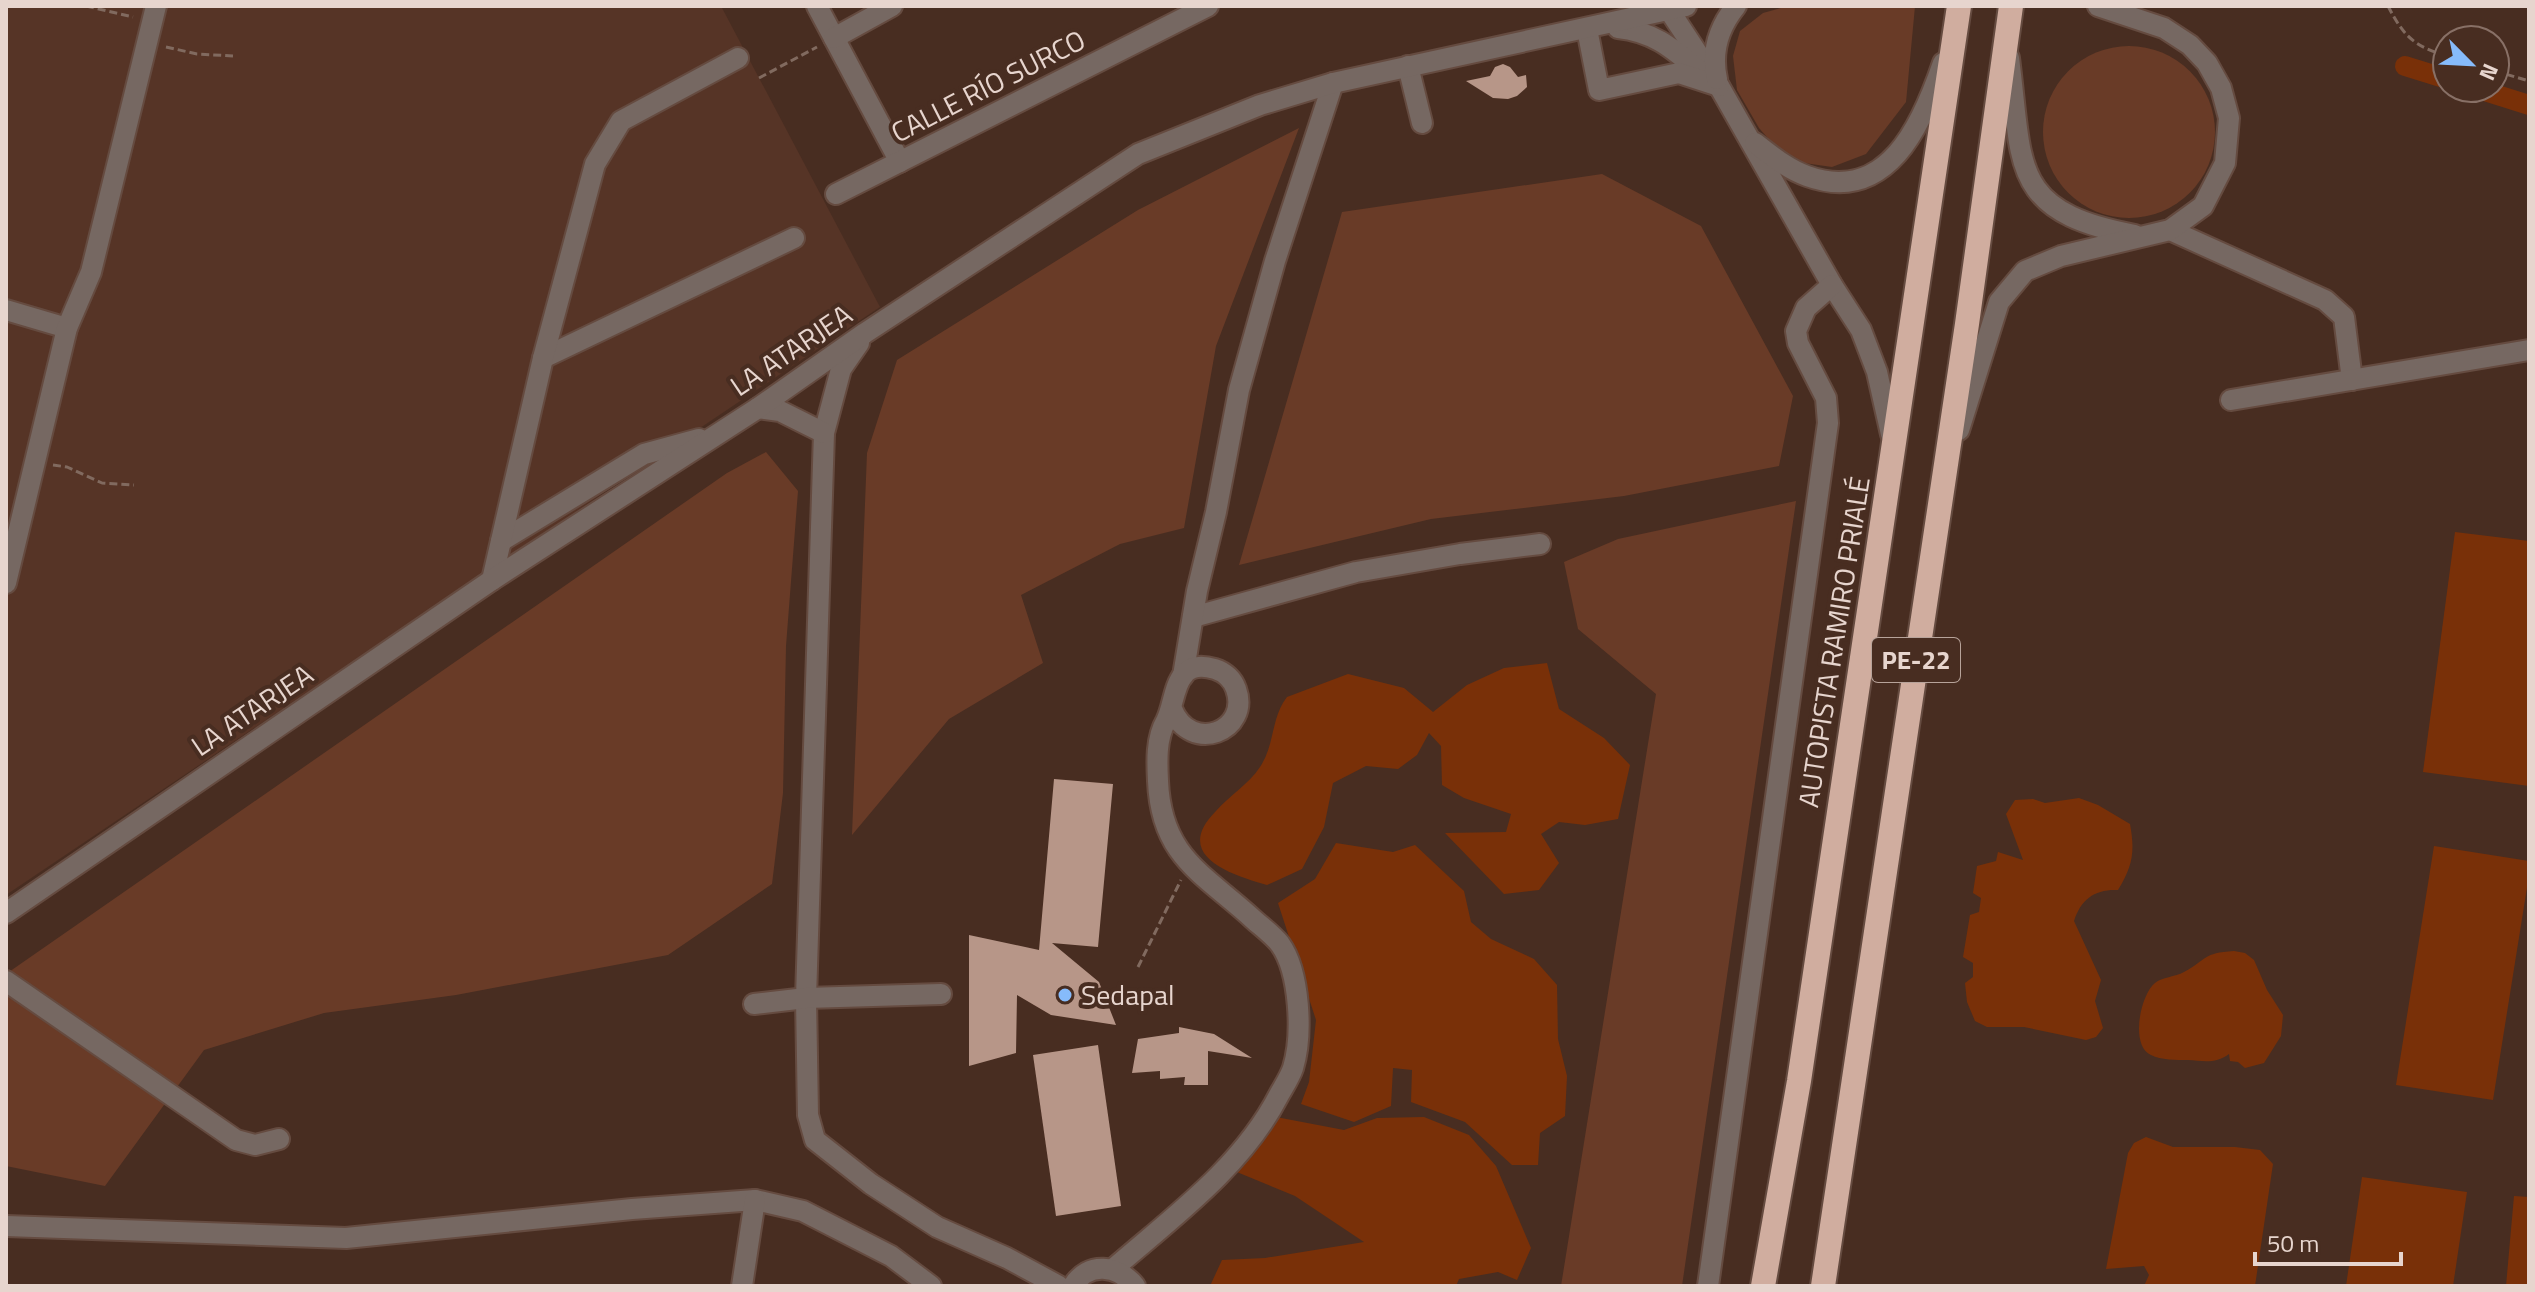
<svg xmlns="http://www.w3.org/2000/svg" width="2535" height="1292" font-family="'Titillium Web',sans-serif">
	<rect width="100%" height="100%" fill="#482d21"/>
	<!-- built -->
	<polygon fill="#563426" points="6,6 721,6 880,307 6,895"/>
	<!-- green -->
	<g fill="#693b27">
		<polygon points="1788,6 1915,6 1906,102 1866,154 1832,167 1804,163 1778,150 1759,128 1737,90 1733,56 1740,31 1763,13"/>
		<circle cx="2129" cy="132" r="86"/>
		<polygon points="1299,128 1216,346 1184,528 1120,544 1021,595 1043,663 949,719 852,835 867,453 897,360 1138,210"/>
		<polygon points="1602,174 1701,226 1793,396 1779,466 1624,496 1431,519 1239,565 1342,212"/>
		<polygon points="766,452 798,491 786,646 783,793 772,884 668,955 456,995 324,1013 204,1050 105,1186 6,1166 6,974 727,473"/>
		<polygon points="1796,501 1682,1286 1561,1286 1656,694 1578,629 1564,562 1618,539"/>
	</g>
	<!-- water -->
	<g fill="#793008">
		<polygon points="2455,532 2529,541 2529,786 2423,772"/>
		<path d="M 1547,663 L 1559,709 L 1604,738 L 1630,765 L 1618,819 L 1585,825 L 1559,822 L 1541,834 L 1559,863 L 1539,890 L 1504,894 L 1445,833 L 1506,832 L 1511,814 L 1464,798 L 1442,785 L 1441,746 L 1429,733 L 1417,755 L 1398,769 L 1366,766 L 1333,783 L 1324,827 L 1302,869 L 1267,885 C 1232,875 1171,856 1216,811 C 1230,795 1248,785 1260,767 C 1275,745 1271,717 1287,697 L 1348,674 L 1404,688 L 1433,712 L 1467,685 L 1504,668 Z"/>
		<path d="M 2079,798 L 2098,805 L 2130,824 C 2135,851 2133,866 2118,890 C 2095,889 2081,899 2074,921 L 2101,980 L 2095,1001 L 2103,1028 L 2096,1037 L 2086,1040 L 2024,1027 L 1987,1027 L 1975,1021 L 1967,1002 L 1965,983 L 1973,977 L 1973,963 L 1963,957 L 1970,915 L 1979,912 L 1981,898 L 1973,893 L 1977,866 L 1996,861 L 1998,852 L 2023,860 L 2006,814 L 2015,800 L 2033,799 L 2045,803 Z"/>
		<polygon points="1336,843 1393,852 1415,845 1464,891 1471,922 1491,939 1534,959 1557,985 1558,1039 1567,1076 1565,1116 1540,1133 1538,1165 1512,1165 1465,1122 1411,1102 1412,1070 1393,1068 1391,1106 1354,1122 1301,1104 1309,1082 1316,1020 1278,903 1315,879"/>
		<polygon points="2434,846 2529,861 2529,875 2493,1100 2396,1085"/>
		<path d="M 2234,951 L 2245,953 L 2254,960 L 2267,990 L 2283,1015 L 2281,1036 L 2264,1063 L 2245,1068 L 2238,1062 L 2230,1061 L 2229,1054 C 2216,1064 2203,1061 2188,1060 C 2176,1060 2161,1060 2151,1055 C 2130,1046 2140,995 2155,983 C 2162,977 2175,977 2184,972 C 2208,959 2202,953 2234,951 Z"/>
		<polygon points="1276,1117 1344,1130 1377,1118 1424,1117 1469,1135 1496,1166 1531,1248 1517,1280 1498,1272 1459,1279 1456,1286 1210,1286 1222,1260 1265,1258 1364,1242 1295,1196 1232,1170"/>
		<polygon points="2146,1137 2173,1147 2235,1147 2260,1150 2273,1164 2255,1286 2144,1286 2149,1275 2144,1266 2106,1269 2128,1153 2134,1143"/>
		<polygon points="2362,1177 2467,1192 2453,1286 2346,1286"/>
		<polygon points="2514,1196 2529,1197 2529,1286 2506,1286"/>
	</g>
	<g fill="none" stroke-linecap="round" stroke-linejoin="round">
		<!-- canal -->
		<g stroke="#793008" stroke-width="20">
			<polyline points="2405,66 2447,79"/>
			<polyline points="2475,88 2529,105"/>
		</g>
	</g>
	<!-- building -->
	<g fill="#b79688">
		<polygon points="1503,64 1510,67 1518,77 1526,75 1527,87 1517,96 1508,99 1493,98 1466,81 1490,76 1495,67"/>
		<polygon points="1054,779 1113,784 1098,947 1052,943 1099,982 1116,1025 1051,1015 1017,995 1016,1053 969,1066 969,935 1039,950"/>
		<polygon points="1179,1027 1214,1034 1252,1058 1208,1051 1208,1085 1184,1085 1185,1077 1160,1079 1160,1071 1132,1073 1138,1039 1179,1033"/>
		<polygon points="1098,1045 1121,1206 1056,1216 1033,1055"/>
	</g>
	<g fill="none" stroke-linecap="round" stroke-linejoin="round">
		<!-- minor casing -->
		<g stroke="#654b40" stroke-width="24">
			<g id="minor">
				<polyline points="817,6 900,162"/>
				<polyline points="1669,10 1719,86 1832,285 1861,330 1877,372 1891,434"/>
				<path d="M 1618,28 C 1656,32 1674,50 1703,74"/>
				<polyline points="1587,29 1599,90 1679,73 1719,86"/>
				<polyline points="834,38 892,6"/>
				<path d="M 2009,58 C 2023,166 2009,212 2135,235"/>
				<polyline points="1408,66 1422,123"/>
				<path d="M 1717,79 C 1711,52 1719,27 1736,6"/>
				<path d="M 1755,143 C 1771,155 1787,169 1807,176 C 1887,205 1922,125 1943,63"/>
				<polyline points="836,194 1208,6"/>
				<polyline points="2170,230 2325,300 2344,317 2352,380"/>
				<polyline points="6,310 67,328"/>
				<polyline points="859,343 841,369 824,433 806,998 808,1115 815,1140 871,1184 937,1227 1007,1258 1059,1286"/>
				<polyline points="543,358 794,238"/>
				<polyline points="2231,400 2529,350"/>
				<polyline points="758,408 780,411 824,433"/>
				<polyline points="1959,430 1999,302 2025,271 2061,256 2170,230 2203,206 2225,163 2229,118 2221,88 2207,63 2190,45 2164,28 2098,6"/>
				<polyline points="501,541 644,454 699,439"/>
				<polyline points="492,580 543,358 595,164 621,121 738,58"/>
				<polyline points="6,583 67,328 91,272 156,6"/>
				<polyline points="1193,617 1356,572 1460,554 1540,544"/>
				<polyline points="1183,676 1197,591 1216,512 1239,390 1275,261 1333,83"/>
				<polyline points="6,913 492,580 758,408 865,333 1138,154 1260,105 1333,83 1686,6"/>
				<polyline points="6,981 236,1140 255,1145 279,1139"/>
				<polyline points="754,1004 806,998 941,994"/>
				<polyline points="6,1226 346,1238 632,1209 755,1200 803,1211 891,1256 931,1286"/>
				<path d="M 1113,1269 C 1173,1217 1242,1167 1279,1095 C 1284,1086 1290,1077 1293,1068 C 1303,1035 1300,972 1280,944 C 1273,935 1262,927 1253,919 C 1204,874 1161,857 1158,781 C 1157,762 1156,738 1166,721 C 1177,701 1172,656 1215,669 C 1225,672 1233,680 1236,689 C 1251,731 1191,755 1172,709"/>
				<polyline points="742,1286 755,1200"/>
				<path d="M 1073,1286 C 1088,1261 1118,1265 1135,1286"/>
				<polyline points="1708,1286 1828,423 1826,398 1798,343 1796,331 1806,308 1832,285"/>
			</g>
		</g>
		<!-- highway casing -->
		<g stroke="#654b40" stroke-width="28">
			<g id="highway">
				<polyline points="1763,1286 1799,1081 1959,6"/>
				<polyline points="1823,1286 1967,324 2011,6"/>
			</g>
		</g>
		<!-- path -->
		<g stroke="#816a5f" stroke-width="3" stroke-dasharray="8 4" stroke-linecap="butt">
			<polyline points="86,6 133,17"/>
			<path d="M 2388,6 C 2404,37 2414,46 2447,56"/>
			<polyline points="166,47 197,54 233,56"/>
			<polyline points="2495,71 2529,81"/>
			<polyline points="759,78 817,47"/>
			<polyline points="53,465 67,467 102,483 134,485"/>
			<polyline points="1138,967 1181,880"/>
		</g>
		<!-- minor -->
		<use href="#minor" stroke="#766862" stroke-width="20"/>
		<!-- highway -->
		<use href="#highway" stroke="#d0ad9f" stroke-width="24"/>
	</g>
	<!-- markers -->
	<circle fill="#86bbfb" stroke="#482d21" stroke-width="3" cx="1065" cy="995" r="8"/>
	<g text-anchor="middle" stroke-width="8" stroke-linejoin="round" paint-order="stroke">
		<!-- shield labels -->
		<rect fill="#482d21" stroke="#b7a39a" stroke-width="2" x="1872" y="638" width="88" height="44" rx="6"/>
		<g font-size="26" font-weight="bold" fill="#e7d5ce">
			<text x="1916" y="669">PE-22</text>
		</g>
		<!-- street labels -->
		<g font-size="28" fill="#e7d5ce" stroke="#482d21">
			<text transform="translate(988 86) rotate(-27)" y="10">CALLE RÍO SURCO</text>
			<text transform="translate(791 350) rotate(-34)" y="10">LA ATARJEA</text>
			<text transform="translate(1834 642) rotate(-81)" y="10">AUTOPISTA RAMIRO PRIALÉ</text>
			<text transform="translate(252 710) rotate(-34)" y="10">LA ATARJEA</text>
		</g>
		<!-- poi labels -->
		<g font-size="28" fill="#e7d5ce" stroke="#482d21" text-anchor="start">
			<text x="1081" y="1005">Sedapal</text>
		</g>
	</g>
	<!-- border -->
	<rect width="2535" height="1292" fill="none" stroke="#e7d5ce" stroke-width="16"/>
	<!-- north arrow -->
	<g transform="translate(2471 64) rotate(114)"><circle r="38" fill="#482d21" stroke="#887066" stroke-width="2"/>
	<path d="M0-6L14 30L0 20L-14 30Z" fill="#86bbfb"/>
	<text y="-12" font-size="22" font-weight="bold" text-anchor="middle" fill="#e7d5ce">N</text>
	</g>
	<!-- scale -->
	<path d="M2255 1252v12h146v-12" fill="none" stroke="#e7d5ce" stroke-width="4"/>
	<text x="2267" y="1252" font-size="24" fill="#e7d5ce" stroke="#482d21" stroke-width="6" paint-order="stroke">50 m</text>
</svg>
